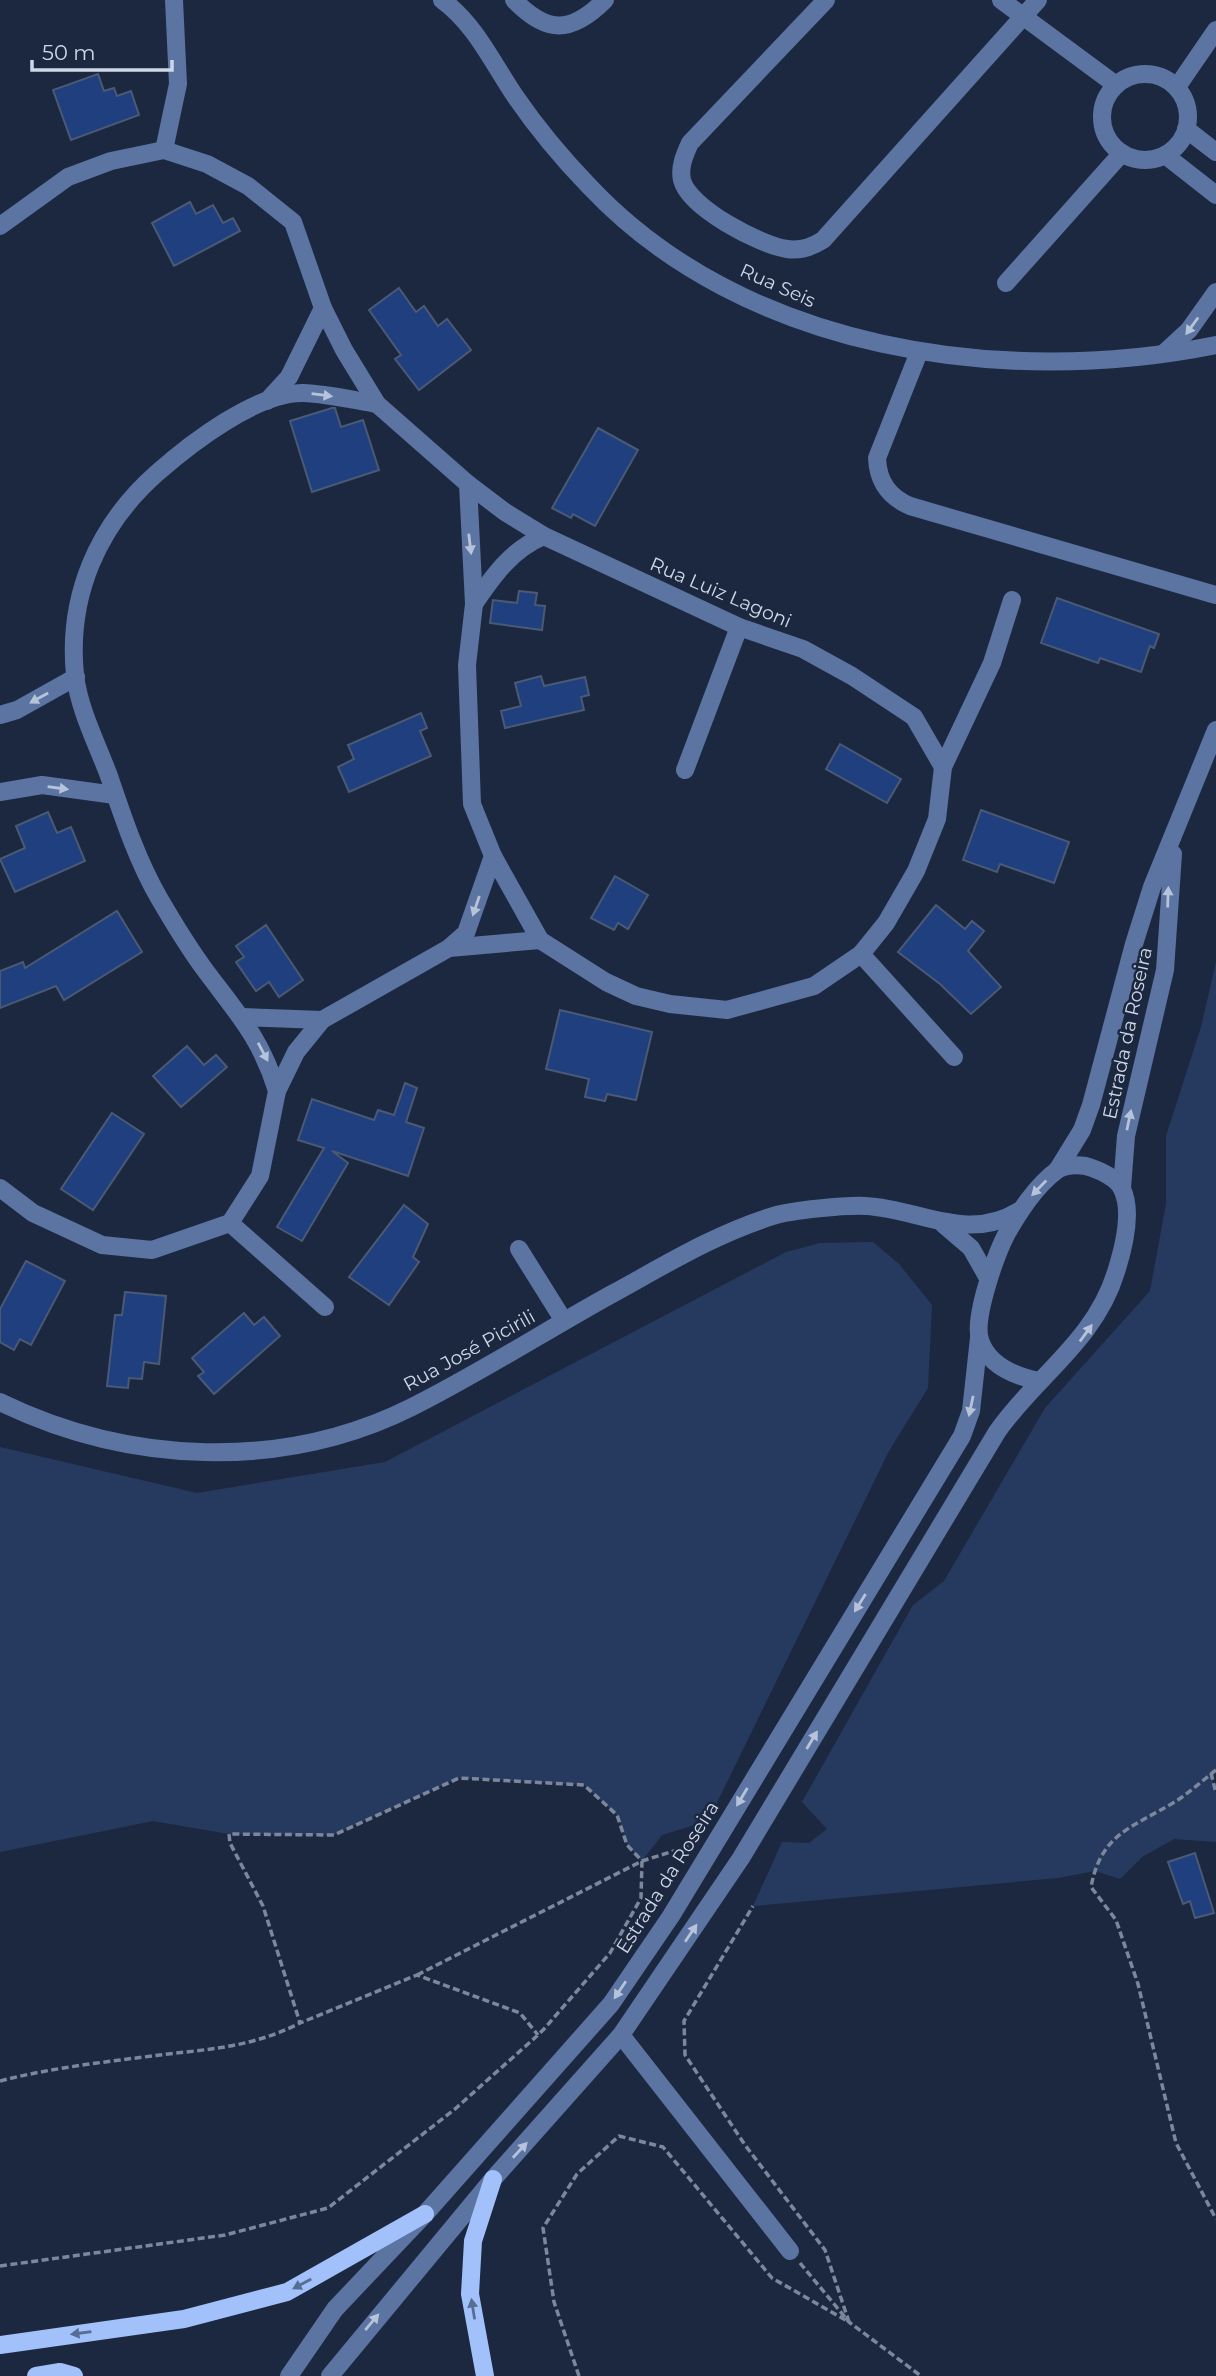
<svg xmlns="http://www.w3.org/2000/svg" width="1216" height="2376" font-family="Montserrat,sans-serif">
	<rect width="100%" height="100%" fill="#1c2840"/>
	<!-- green -->
	<g fill="#263a60">
		<polygon points="1216,962 1216,1770 1211,1774 1216,1793 1216,1842 1174,1839 1142,1857 1120,1879 1095,1871 1058,1878 753,1906 782,1842 809,1843 827,1829 802,1802 913,1605 944,1581 1045,1408 1150,1291 1166,1204 1166,1136 1201,1027"/>
		<polygon points="873,1242 899,1264 932,1305 928,1388 889,1451 708,1821 662,1835 642,1861 627,1845 617,1815 584,1785 459,1778 334,1835 229,1834 153,1821 0,1852 0,1447 197,1493 385,1462 786,1252 820,1243"/>
	</g>
	<!-- building -->
	<g fill="#203f7e" stroke="#4a5974" stroke-width="2">
		<polygon points="98,74 104,91 114,88 117,96 131,91 139,115 71,140 53,90"/>
		<polygon points="190,202 196,214 213,205 223,223 233,218 240,231 174,266 152,223"/>
		<polygon points="399,288 416,312 424,306 438,326 447,319 471,350 419,390 395,359 401,355 369,310"/>
		<polygon points="332,408 335,408 341,427 363,420 379,470 312,492 290,421"/>
		<polygon points="598,428 638,450 595,526 573,514 571,518 552,508"/>
		<polygon points="519,591 537,593 535,605 545,606 542,630 490,623 493,600 517,603"/>
		<polygon points="1057,598 1159,634 1154,648 1150,646 1141,672 1100,658 1098,663 1041,643"/>
		<polygon points="541,676 544,686 585,677 589,695 581,697 584,710 505,728 501,711 521,706 515,683"/>
		<polygon points="421,713 427,728 420,731 431,756 349,792 338,767 354,759 348,745"/>
		<polygon points="840,744 901,779 887,803 826,769"/>
		<polygon points="981,810 1069,842 1054,883 1000,864 997,872 963,860"/>
		<polygon points="48,812 57,833 71,827 85,861 15,892 0,859 25,848 16,826"/>
		<polygon points="615,876 648,895 628,929 618,923 614,930 591,918"/>
		<polygon points="936,905 965,929 972,921 984,931 968,951 1001,987 971,1014 940,984 898,952"/>
		<polygon points="117,911 142,952 64,1000 56,986 0,1008 0,971 23,962 25,968"/>
		<polygon points="266,925 303,980 279,997 269,982 256,991 236,962 244,957 236,946"/>
		<polygon points="560,1010 652,1032 636,1100 607,1094 605,1101 585,1097 589,1079 546,1069"/>
		<polygon points="187,1046 204,1065 216,1055 227,1067 181,1107 153,1076"/>
		<polygon points="405,1083 417,1088 406,1122 424,1128 408,1176 332,1151 348,1163 302,1241 277,1227 324,1148 298,1140 312,1099 374,1120 378,1110 394,1115"/>
		<polygon points="112,1113 144,1134 93,1210 61,1189"/>
		<polygon points="404,1205 428,1224 413,1257 419,1262 389,1305 349,1277"/>
		<polygon points="26,1261 65,1281 31,1345 20,1339 14,1350 0,1342 0,1309"/>
		<polygon points="125,1292 166,1296 159,1364 144,1362 142,1379 129,1378 128,1388 107,1386 115,1315 122,1315"/>
		<polygon points="244,1313 254,1325 264,1317 280,1336 214,1394 198,1376 204,1372 192,1358"/>
		<polygon points="1195,1853 1214,1913 1195,1918 1190,1901 1183,1904 1168,1862"/>
	</g>
	<g fill="none" stroke-linecap="round" stroke-linejoin="round">
		<!-- path -->
		<g stroke="#7d879b" stroke-width="3.5" stroke-dasharray="7 3.5" stroke-linecap="butt">
			<path d="M 1216,1770 C 1202,1781 1188,1794 1173,1803 C 1131,1828 1101,1834 1091,1887 L 1116,1920 L 1138,1984 L 1176,2143 L 1216,2219"/>
			<polyline points="1211,1773 1216,1793"/>
			<polyline points="417,1975 642,1861 693,1845"/>
			<path d="M 0,2081 C 46,2069 96,2063 144,2057 C 201,2049 247,2050 300,2023"/>
			<polyline points="800,2263 849,2322 921,2376"/>
			<polyline points="0,2266 225,2235 328,2208 455,2109 538,2035 544,2029 610,1953 641,1898 642,1861 627,1845 617,1815 584,1785 459,1778 334,1835 229,1834 230,1843 263,1906 300,2023 417,1975 520,2013 538,2035"/>
			<polyline points="579,2376 554,2302 543,2228 577,2174 619,2136 663,2147 772,2278 849,2322 825,2250 745,2145 685,2055 684,2021 753,1906"/>
		</g>
		<!-- minor -->
		<g stroke="#5b74a2" stroke-width="18">
			<path d="M 442,0 C 475,24 492,62 515,96 C 537,128 562,158 589,186 C 744,351 1004,388 1216,345"/>
			<path d="M 514,0 C 547,34 571,34 605,0"/>
			<path d="M 826,0 L 690,143 C 685,154 679,167 682,180 C 689,208 760,245 787,249 C 800,251 812,247 823,240 L 1038,0"/>
			<polyline points="1001,0 1116,85"/>
			<circle cx="1145" cy="117" r="43"/>
			<polyline points="1177,87 1216,30"/>
			<polyline points="1186,129 1216,152"/>
			<polyline points="164,150 178,84 174,0"/>
			<polyline points="1165,155 1216,195"/>
			<polyline points="0,226 68,177 111,161 164,150 207,164 248,186 293,222 323,308 344,350 377,404 468,484 505,512 544,536 739,627 803,649 852,676 914,717 943,767"/>
			<polyline points="1006,283 1122,153"/>
			<path d="M 919,352 L 877,458 C 878,482 889,497 910,506 L 1216,595"/>
			<polyline points="1164,353 1189,330 1216,292"/>
			<polyline points="267,401 289,377 323,308"/>
			<polyline points="468,484 474,604 467,665 472,804 493,856 540,940 606,982 636,996 670,1004 727,1010 814,986 861,954 886,923 916,871 937,819 943,767 992,663 1012,600"/>
			<path d="M 474,604 C 493,576 512,549 544,536"/>
			<polyline points="0,715 17,710 76,677"/>
			<polyline points="685,770 739,627"/>
			<polyline points="0,792 42,785 115,795"/>
			<polyline points="449,948 466,933 493,856"/>
			<polyline points="861,954 954,1057"/>
			<polyline points="242,1017 322,1020"/>
			<path d="M 277,1091 C 261,1038 237,1013 205,970 C 188,947 173,922 159,898 C 137,860 123,817 109,776 C 97,744 79,709 75,675 C 67,596 98,525 157,473 C 190,444 257,392 303,393 C 328,394 353,400 377,404"/>
			<polyline points="1058,1169 1082,1130 1091,1105 1134,944 1152,887 1216,730"/>
			<polyline points="0,1188 33,1213 102,1245 152,1250 230,1223 260,1176 277,1091 296,1052 322,1020 449,948 540,940"/>
			<polyline points="1122,1188 1126,1136 1165,970 1173,854"/>
			<polyline points="230,1223 325,1307"/>
			<polyline points="943,1224 971,1248 988,1278"/>
			<polyline points="519,1249 564,1321"/>
			<path d="M 0,1402 C 128,1464 282,1472 412,1407 C 480,1373 545,1331 612,1294 C 665,1265 715,1234 773,1216 C 792,1210 846,1205 866,1206 C 920,1209 967,1243 1019,1211"/>
			<polyline points="621,2035 790,2251"/>
			<polyline points="289,2376 335,2309 425,2214 611,2004 671,1916 962,1436 971,1411 979,1338"/>
			<path d="M 330,2376 L 493,2179 L 621,2035 L 741,1858 L 997,1432 C 1036,1376 1095,1341 1116,1272 C 1123,1250 1133,1211 1122,1189 C 1118,1179 1101,1171 1092,1168 C 1082,1164 1065,1164 1056,1171 C 1035,1187 1020,1211 1007,1233 C 996,1254 973,1318 980,1340 C 988,1365 1015,1376 1038,1381"/>
		</g>
		<!-- major -->
		<g stroke="#a2c1fa" stroke-width="18">
			<polyline points="0,2345 184,2319 287,2292 425,2214"/>
			<polyline points="36,2376 60,2372 74,2376"/>
			<polyline points="485,2376 470,2294 473,2241 493,2179"/>
		</g>
	</g>
	<!-- one-way arrows -->
	<defs><path id="oneway-solid" d="M-6-.8H1V-3.2L6.5 0L1 3.2V.8H-6Z" transform="scale(1.75)"/></defs>
	<g fill="#b7c3d9">
		<use href="#oneway-solid" transform="translate(1192 326) rotate(126)"/>
		<use href="#oneway-solid" transform="translate(322 395) rotate(7)"/>
		<use href="#oneway-solid" transform="translate(470 544) rotate(83)"/>
		<use href="#oneway-solid" transform="translate(39 698) rotate(151)"/>
		<use href="#oneway-solid" transform="translate(58 788) rotate(8)"/>
		<use href="#oneway-solid" transform="translate(1168 897) rotate(-88)"/>
		<use href="#oneway-solid" transform="translate(476 906) rotate(109)"/>
		<use href="#oneway-solid" transform="translate(263 1052) rotate(62)"/>
		<use href="#oneway-solid" transform="translate(1129 1120) rotate(-78)"/>
		<use href="#oneway-solid" transform="translate(1039 1188) rotate(134)"/>
		<use href="#oneway-solid" transform="translate(1086 1333) rotate(-54)"/>
		<use href="#oneway-solid" transform="translate(971 1406) rotate(102)"/>
		<use href="#oneway-solid" transform="translate(860 1603) rotate(122)"/>
		<use href="#oneway-solid" transform="translate(812 1740) rotate(-59)"/>
		<use href="#oneway-solid" transform="translate(742 1797) rotate(121)"/>
		<use href="#oneway-solid" transform="translate(691 1933) rotate(-56)"/>
		<use href="#oneway-solid" transform="translate(620 1990) rotate(124)"/>
		<use href="#oneway-solid" transform="translate(520 2150) rotate(-47)"/>
		<use href="#oneway-solid" transform="translate(372 2322) rotate(-50)"/>
	</g>
	<g fill="#586d94">
		<use href="#oneway-solid" transform="translate(302 2284) rotate(152)"/>
		<use href="#oneway-solid" transform="translate(473 2309) rotate(-99)"/>
		<use href="#oneway-solid" transform="translate(81 2333) rotate(172)"/>
	</g>
	<g text-anchor="middle" stroke-width="5" stroke-linejoin="round" paint-order="stroke">
		<!-- street labels -->
		<g font-size="19" fill="#ced7e7" stroke="#1c2840">
			<text transform="translate(778 285) rotate(24)" y="7">Rua Seis</text>
			<text transform="translate(721 592) rotate(23)" y="7">Rua Luiz Lagoni</text>
			<text transform="translate(1127 1033) rotate(-78)" y="7">Estrada da Roseira</text>
			<text transform="translate(469 1350) rotate(-29)" y="7">Rua José Picirili</text>
			<text transform="translate(667 1877) rotate(-58)" y="7">Estrada da Roseira</text>
		</g>
	</g>
	<!-- scale -->
	<path d="M32 60v10h140v-10" fill="none" stroke="#ced7e7" stroke-width="3.5"/>
	<text x="42" y="60" font-size="21" fill="#ced7e7" stroke="#1c2840" stroke-width="5" paint-order="stroke">50 m</text>
</svg>
